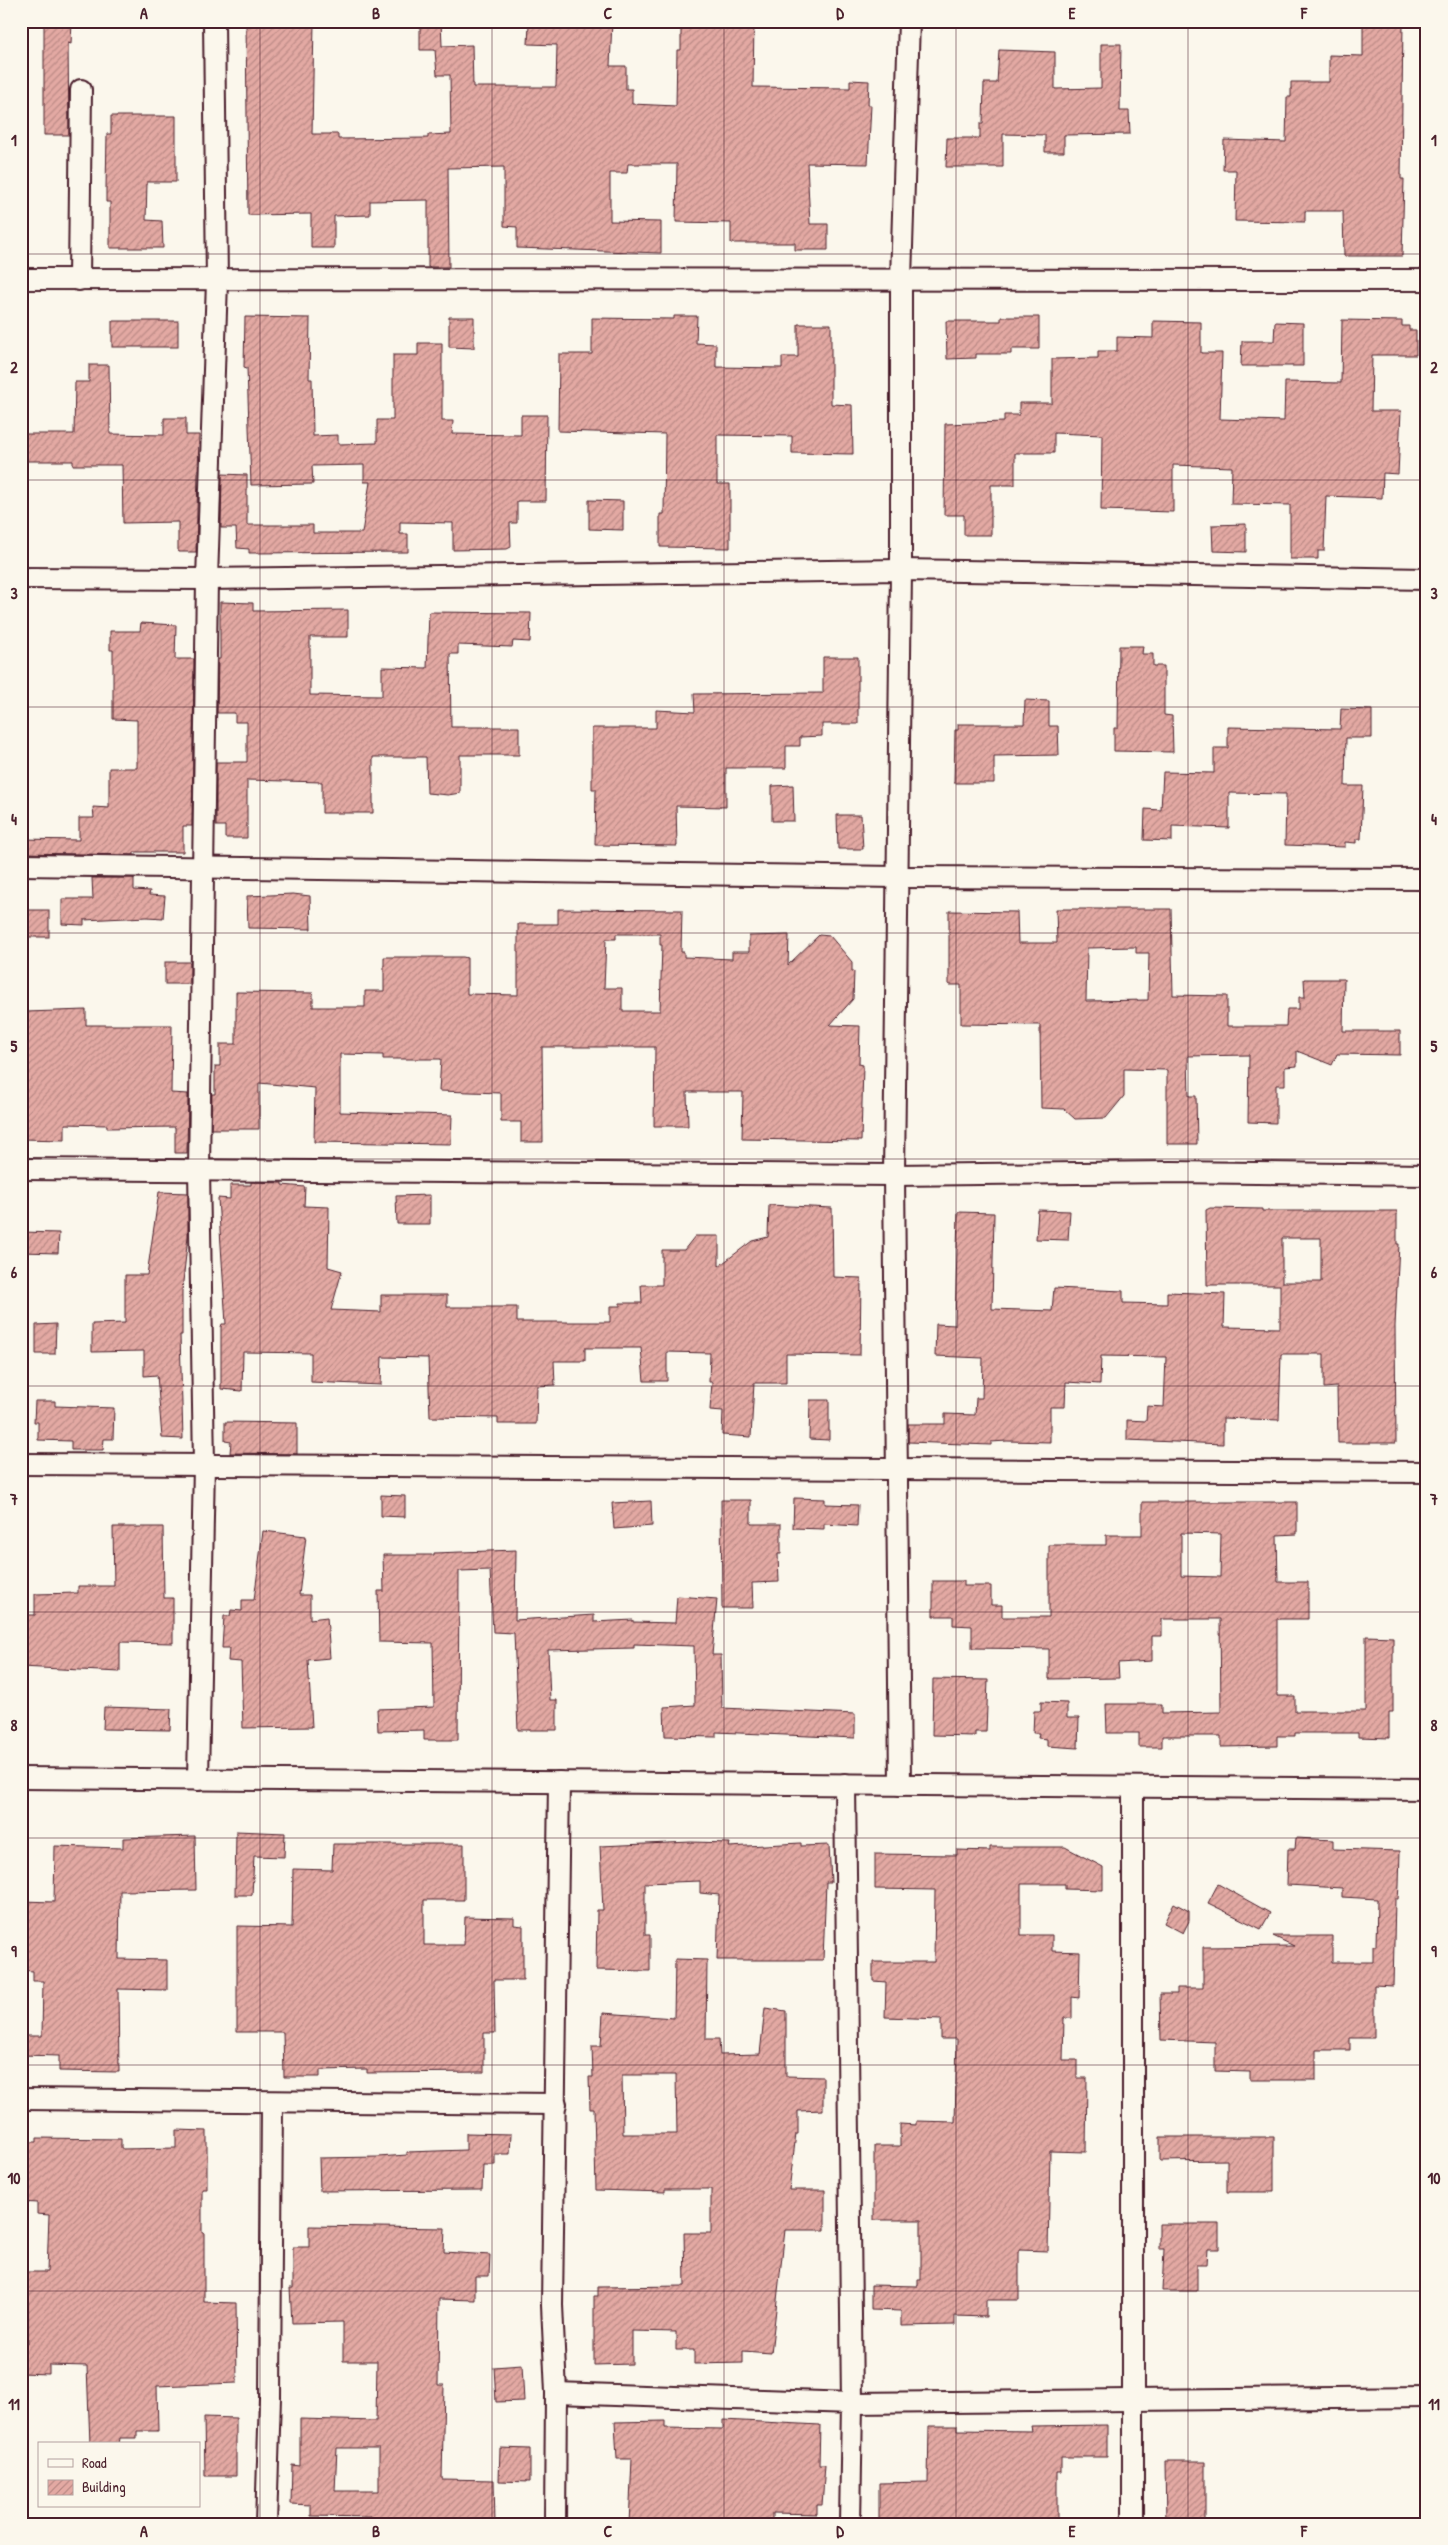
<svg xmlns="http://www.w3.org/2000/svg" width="1448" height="2545" font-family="'Patrick Hand',sans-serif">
	<defs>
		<pattern id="building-hatch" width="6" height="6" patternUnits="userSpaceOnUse" patternTransform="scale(1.25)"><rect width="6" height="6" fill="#e3a9a3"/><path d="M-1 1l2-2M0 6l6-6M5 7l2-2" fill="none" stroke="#ba8985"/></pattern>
	</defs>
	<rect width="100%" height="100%" fill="#fbf7ec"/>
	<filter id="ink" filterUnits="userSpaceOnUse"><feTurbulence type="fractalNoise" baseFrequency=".02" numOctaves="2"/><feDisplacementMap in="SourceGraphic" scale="10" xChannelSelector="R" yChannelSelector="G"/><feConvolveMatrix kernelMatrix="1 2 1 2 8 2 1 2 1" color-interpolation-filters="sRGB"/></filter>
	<g filter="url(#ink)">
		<!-- building -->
		<g fill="url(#building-hatch)" stroke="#4a1f2b" fill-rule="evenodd">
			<polygon points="44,21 72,21 71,44 68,43 69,135 44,135"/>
			<polygon points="246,21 314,21 312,134 338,134 338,139 428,138 428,135 451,134 450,75 437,75 435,50 420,50 420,21 441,21 442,46 472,45 473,87 556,87 557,45 528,44 529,24 560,25 560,21 612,21 610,66 626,66 626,89 632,89 632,104 676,106 677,50 681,50 681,22 754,21 753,87 850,88 850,80 869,81 868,105 871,105 868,164 807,163 810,224 828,224 828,250 795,250 795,243 731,243 731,223 676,222 677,164 628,164 627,173 610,173 610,221 661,222 661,253 517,248 517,227 504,226 504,167 448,168 449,267 428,267 428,200 370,201 370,215 334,216 334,248 311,248 311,214 248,215"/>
			<polygon points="1380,23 1403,23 1401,179 1404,179 1402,256 1344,256 1343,211 1305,211 1305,222 1235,221 1236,170 1223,170 1224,140 1286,142 1287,97 1291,97 1291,82 1329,82 1329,55 1363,56 1363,25 1380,25"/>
			<polygon points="1101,44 1121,44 1120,111 1129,111 1130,134 1064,135 1064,152 1045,152 1045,135 1003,134 1003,167 946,167 947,138 980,138 980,124 983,124 984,83 997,83 999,50 1055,52 1055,89 1101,88"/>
			<polygon points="111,116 176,116 176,182 147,182 146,220 162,221 163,248 110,248 110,202 106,202 106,188 107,134 111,134"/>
			<polygon points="674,316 697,316 696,343 716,344 716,367 782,368 782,357 798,357 798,324 831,324 831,404 852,405 853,454 792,453 792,436 717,435 717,484 730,484 730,548 660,547 660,514 664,514 665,434 558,431 559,354 592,354 592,318 674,319"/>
			<polygon points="245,317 310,318 309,379 312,379 313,436 338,435 338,444 377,443 377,420 393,420 393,355 418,355 418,343 442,343 442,421 453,421 452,434 521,435 521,415 547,415 546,501 517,501 517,523 510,523 511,547 507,549 453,550 453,523 400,522 400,534 408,534 408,552 249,553 249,549 237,548 236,528 221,528 222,474 247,475 247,525 313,525 313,533 362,533 370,482 364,482 364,465 312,466 313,484 251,485 247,368 244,367"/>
			<polygon points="449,317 474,317 474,348 449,347"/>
			<polygon points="1001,317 1039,317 1039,349 1011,349 1011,354 976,354 976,358 947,359 946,321 1001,321"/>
			<polygon points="1342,320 1402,321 1402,326 1409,326 1409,330 1416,330 1416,355 1372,355 1371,411 1401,411 1398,474 1383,473 1382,498 1326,496 1324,551 1318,551 1318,559 1290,559 1290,505 1231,504 1232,467 1173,465 1173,512 1101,510 1102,435 1054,433 1054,453 1015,453 1015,485 991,485 991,535 964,535 964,515 944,515 945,424 1004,422 1004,415 1019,415 1019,403 1052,403 1052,359 1098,358 1098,351 1117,351 1117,337 1153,338 1153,321 1201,322 1201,353 1222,353 1220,419 1284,421 1285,382 1341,383"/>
			<rect x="112" y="321" width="66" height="26"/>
			<polygon points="1275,322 1303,323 1303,366 1241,366 1242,341 1274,341"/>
			<polygon points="89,365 109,365 110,434 164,435 164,418 186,418 186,435 199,435 196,552 178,552 178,522 123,523 122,465 73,465 73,461 21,461 21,434 74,434 75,382 89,382"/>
			<polygon points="589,500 623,501 623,530 589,529"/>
			<polygon points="1246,524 1246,552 1213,551 1212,525"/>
			<polygon points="220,602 253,603 253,611 348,610 348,637 310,637 310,695 382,696 382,667 427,668 429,612 531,613 530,642 513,641 512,647 458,645 458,654 450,654 451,727 519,727 519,755 460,755 460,793 448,795 427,793 426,757 373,757 373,813 322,813 322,782 247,780 247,838 225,838 225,826 216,826 216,762 247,762 247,722 235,722 235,713 217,713 218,659 220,659"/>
			<polygon points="141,623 176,625 175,659 194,659 192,826 183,826 183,852 134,852 134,855 21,853 21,839 79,840 79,818 94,818 93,807 109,808 109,768 137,768 137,720 113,719 113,650 110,650 110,631 140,631"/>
			<polygon points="1119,646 1143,646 1142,654 1153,654 1153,666 1164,666 1164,715 1172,716 1173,752 1114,751 1114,728 1118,728"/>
			<polygon points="823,657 858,657 858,724 822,724 822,736 800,737 800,746 786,746 786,768 726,768 726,807 676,806 677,846 595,845 596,789 592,789 592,728 656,728 656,710 695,712 694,694 823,693"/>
			<polygon points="1025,700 1049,701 1049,726 1058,726 1059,755 994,756 994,783 954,783 955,730 958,730 958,724 1024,724"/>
			<polygon points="1341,709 1372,710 1372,738 1346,738 1345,786 1363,786 1361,839 1356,839 1356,843 1345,842 1345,847 1285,845 1286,794 1229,793 1229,828 1172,826 1172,841 1144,840 1145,809 1161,810 1163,772 1214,773 1214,748 1228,748 1228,727 1340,729"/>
			<polygon points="793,785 794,821 772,821 772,786"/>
			<polygon points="837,815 861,815 863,849 838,849"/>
			<polygon points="92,878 134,878 134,890 150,891 149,895 165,896 163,918 147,917 84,920 84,925 62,924 62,899 93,899"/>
			<polygon points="293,894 310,896 311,929 248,928 247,896"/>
			<path d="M 558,909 L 682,910 L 681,952 L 684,952 L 684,957 L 732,959 L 732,952 L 749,952 L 749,936 L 789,935 L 788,965 L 819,935 L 830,936 L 852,962 L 852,971 L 854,971 L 853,999 L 830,1025 L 860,1026 L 859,1064 L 863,1065 L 861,1141 L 742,1139 L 743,1092 L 687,1092 L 688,1126 L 654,1126 L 655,1047 L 542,1047 L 543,1142 L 521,1142 L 521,1122 L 501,1122 L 501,1093 L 439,1091 L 441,1059 L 383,1059 L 383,1055 L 340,1054 L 340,1112 L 452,1115 L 451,1144 L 314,1142 L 315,1088 L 259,1083 L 259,1129 L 211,1129 L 212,1094 L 215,1094 L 215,1066 L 220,1066 L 220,1044 L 236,1044 L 236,992 L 313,993 L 313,1007 L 365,1007 L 365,991 L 384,991 L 384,957 L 463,957 L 467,958 L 467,994 L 518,995 L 518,924 L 558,924 ZM 616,934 L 660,934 L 660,945 L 662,945 L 660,1011 L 622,1011 L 622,988 L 604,988 L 606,939 L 616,939 Z"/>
			<path d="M 1056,909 L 1171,909 L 1173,995 L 1227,996 L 1227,1026 L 1286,1026 L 1287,1009 L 1299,1009 L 1299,997 L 1305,997 L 1304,979 L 1344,979 L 1343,1031 L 1400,1031 L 1400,1055 L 1337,1054 L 1332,1065 L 1297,1051 L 1297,1066 L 1285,1067 L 1285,1085 L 1276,1085 L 1276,1123 L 1248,1122 L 1249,1055 L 1188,1056 L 1189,1096 L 1196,1096 L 1197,1144 L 1167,1144 L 1167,1070 L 1124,1069 L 1124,1096 L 1106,1118 L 1075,1119 L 1064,1109 L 1041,1108 L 1040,1025 L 961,1024 L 961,985 L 949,985 L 949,911 L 1017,912 L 1018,943 L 1057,943 ZM 1136,947 L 1136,953 L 1149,953 L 1148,1000 L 1086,1001 L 1087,948 Z"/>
			<rect x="21" y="910" width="28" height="27"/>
			<rect x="165" y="962" width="25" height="22"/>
			<polygon points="86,1010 86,1025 172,1025 171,1093 188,1094 187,1153 175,1153 175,1127 107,1128 107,1125 65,1124 65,1140 21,1139 23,1060 21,1060 21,1024 26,1024 26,1012"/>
			<polygon points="251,1182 282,1183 282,1185 305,1187 304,1206 329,1207 328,1267 342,1271 331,1310 381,1312 381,1295 447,1295 447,1307 517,1307 517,1322 610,1322 610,1306 620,1306 620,1303 642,1303 641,1285 662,1285 662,1250 684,1250 695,1236 719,1236 719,1266 752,1241 768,1237 769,1205 832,1208 833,1277 861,1278 860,1355 786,1354 786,1383 754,1383 751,1437 722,1435 723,1411 710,1410 712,1382 709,1382 710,1353 667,1352 667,1381 644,1381 641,1348 585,1348 585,1361 554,1361 555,1385 537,1386 536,1424 498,1424 498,1418 430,1417 428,1358 382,1357 381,1385 311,1382 311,1353 243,1352 242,1391 221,1389 221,1327 222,1324 226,1324 218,1198 230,1199 230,1185 251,1185"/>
			<polygon points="159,1192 188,1193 188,1236 182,1291 182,1335 180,1335 183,1439 162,1438 157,1375 144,1376 144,1351 92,1352 92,1324 125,1323 125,1275 147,1275"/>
			<polygon points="430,1195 430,1224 397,1224 396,1196"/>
			<path d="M 1210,1208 L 1262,1209 L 1262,1211 L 1397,1211 L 1397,1244 L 1399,1244 L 1395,1326 L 1396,1443 L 1338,1443 L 1337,1387 L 1324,1388 L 1324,1354 L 1281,1354 L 1279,1420 L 1223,1418 L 1223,1444 L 1127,1440 L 1127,1420 L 1146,1421 L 1147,1406 L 1164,1407 L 1166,1357 L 1101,1356 L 1100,1384 L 1066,1382 L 1065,1407 L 1050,1407 L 1050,1442 L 1007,1441 L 991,1442 L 991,1445 L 908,1442 L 908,1424 L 945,1424 L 945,1414 L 975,1415 L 976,1398 L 982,1398 L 983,1358 L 935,1356 L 936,1324 L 955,1325 L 958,1212 L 994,1213 L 992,1309 L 1052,1311 L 1054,1288 L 1123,1291 L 1123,1303 L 1167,1304 L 1167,1292 L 1225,1294 L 1224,1327 L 1280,1328 L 1280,1285 L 1207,1285 L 1206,1210 ZM 1282,1238 L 1321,1238 L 1321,1282 L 1282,1282 Z"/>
			<polygon points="1038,1210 1070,1211 1068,1240 1036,1239"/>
			<polygon points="21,1232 59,1233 58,1253 21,1252"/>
			<polygon points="56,1324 55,1354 36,1354 36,1325"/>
			<polygon points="810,1400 829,1400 829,1440 809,1439"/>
			<polygon points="35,1401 55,1401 55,1406 114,1408 113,1439 104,1439 103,1450 71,1450 71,1441 38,1440 38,1422 34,1422"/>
			<polygon points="225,1422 297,1423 297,1454 230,1453 231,1442 225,1441"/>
			<polygon points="381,1495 405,1496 405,1517 381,1516"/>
			<polygon points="794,1498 825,1499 825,1504 858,1505 857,1526 824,1524 824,1529 793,1528"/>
			<polygon points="721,1500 751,1500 751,1524 781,1524 781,1554 778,1554 779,1582 752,1583 753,1608 722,1608"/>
			<polygon points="651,1501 652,1526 614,1529 612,1503"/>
			<path d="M 1142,1502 L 1297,1502 L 1297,1534 L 1277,1535 L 1278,1582 L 1308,1582 L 1308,1619 L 1277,1619 L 1277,1696 L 1295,1696 L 1295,1711 L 1366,1711 L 1366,1636 L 1393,1637 L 1393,1712 L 1389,1712 L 1389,1738 L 1358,1737 L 1358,1733 L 1295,1733 L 1295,1736 L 1277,1736 L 1277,1746 L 1221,1747 L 1221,1736 L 1162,1736 L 1162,1747 L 1139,1747 L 1139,1733 L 1107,1733 L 1106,1704 L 1162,1704 L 1162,1713 L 1221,1712 L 1220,1619 L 1162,1619 L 1162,1636 L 1152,1636 L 1152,1661 L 1118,1663 L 1119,1678 L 1049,1679 L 1049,1649 L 972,1648 L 972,1626 L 953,1625 L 953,1616 L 933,1616 L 933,1581 L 964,1581 L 964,1586 L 991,1586 L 991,1605 L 1002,1605 L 1002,1617 L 1049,1617 L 1049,1545 L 1106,1545 L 1106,1535 L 1142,1535 ZM 1181,1533 L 1221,1534 L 1220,1577 L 1181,1576 Z"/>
			<polygon points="113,1527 163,1527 164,1598 173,1598 173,1643 120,1642 120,1672 21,1667 21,1615 35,1615 35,1594 78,1593 78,1586 114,1586"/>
			<polygon points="263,1531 306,1536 299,1595 310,1595 310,1619 327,1617 330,1658 308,1660 312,1727 243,1728 241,1662 228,1661 229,1648 222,1648 224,1616 230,1616 231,1610 242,1611 242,1600 254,1600"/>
			<polygon points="516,1550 515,1620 594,1615 594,1622 633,1620 633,1622 675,1623 677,1596 717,1599 712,1655 721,1655 722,1708 855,1714 855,1738 716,1732 716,1737 665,1736 664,1707 695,1705 694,1646 634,1644 634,1648 548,1650 550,1700 557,1700 557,1730 518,1730 514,1633 493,1632 490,1570 459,1571 458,1740 424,1740 424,1730 378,1731 377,1709 434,1707 433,1643 379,1642 378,1591 384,1591 383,1555 434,1555 434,1553"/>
			<polygon points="933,1679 988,1680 986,1732 975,1732 975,1736 932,1735"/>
			<polygon points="1041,1702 1067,1703 1067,1718 1079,1718 1078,1748 1047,1746 1047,1739 1038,1738 1039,1733 1033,1733 1034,1711 1041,1711"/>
			<polygon points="104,1707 171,1709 170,1730 103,1729"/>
			<polygon points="236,1831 285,1833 284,1857 254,1856 252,1895 235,1895"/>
			<polygon points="195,1836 196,1890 120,1891 119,1959 167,1960 167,1990 118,1989 119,2072 59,2071 59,2056 21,2055 21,2036 42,2036 43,1981 33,1981 33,1971 21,1970 21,1901 54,1902 55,1846 123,1848 123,1838"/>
			<polygon points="1296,1838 1333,1840 1333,1849 1400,1851 1399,1886 1398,1899 1395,1899 1393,1986 1374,1985 1374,2038 1350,2038 1350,2050 1316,2050 1316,2080 1250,2080 1250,2072 1215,2071 1215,2042 1161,2040 1160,1994 1177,1994 1177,1988 1203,1988 1203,1947 1294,1946 1273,1936 1332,1936 1332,1962 1373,1962 1373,1946 1376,1946 1377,1899 1342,1897 1342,1888 1287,1885 1288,1849 1295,1849"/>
			<polygon points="691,1842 730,1843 729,1847 801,1843 801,1846 829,1845 831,1882 826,1882 823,1960 717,1960 719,1895 700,1893 700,1881 645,1883 645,1935 650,1935 650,1971 596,1970 597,1910 603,1910 600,1846"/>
			<polygon points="333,1844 464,1844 464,1900 424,1900 424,1945 464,1945 465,1917 514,1918 514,1925 523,1926 523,1980 494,1980 495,2033 484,2033 484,2072 367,2073 367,2069 320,2070 320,2077 284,2077 283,2032 237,2032 237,1926 292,1927 293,1869 332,1870"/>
			<polygon points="990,1847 1065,1847 1103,1867 1103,1890 1065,1889 1065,1884 1021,1884 1021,1935 1052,1935 1052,1951 1080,1952 1079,1998 1072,1997 1072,2018 1064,2018 1063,2060 1077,2060 1077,2078 1087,2078 1086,2152 1050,2151 1048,2251 1019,2250 1019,2300 986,2300 986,2317 955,2316 955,2325 901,2326 901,2311 871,2310 871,2285 918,2286 918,2280 921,2280 921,2220 874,2220 874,2146 900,2146 900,2124 916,2125 916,2121 955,2122 957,2039 941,2039 941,2019 885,2017 886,1982 873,1981 873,1962 934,1962 935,1890 875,1889 875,1854 957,1855 957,1850 990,1851"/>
			<polygon points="1218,1884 1270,1913 1261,1929 1208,1903"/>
			<polygon points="1174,1903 1189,1911 1189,1921 1183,1933 1164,1923"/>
			<path d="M 675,1959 L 707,1960 L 706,2039 L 719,2039 L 720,2055 L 760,2054 L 765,2008 L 786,2011 L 786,2076 L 823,2077 L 823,2110 L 798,2111 L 798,2134 L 796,2134 L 789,2190 L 825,2190 L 825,2230 L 785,2230 L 771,2353 L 743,2351 L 743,2363 L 694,2364 L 694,2350 L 676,2350 L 676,2332 L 632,2331 L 632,2364 L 594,2365 L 594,2296 L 598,2296 L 598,2287 L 685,2286 L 684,2233 L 711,2233 L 711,2189 L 665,2189 L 665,2192 L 596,2190 L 594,2109 L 590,2109 L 589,2077 L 593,2077 L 592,2046 L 601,2046 L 603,2013 L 674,2018 ZM 622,2075 L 676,2075 L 677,2134 L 623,2134 Z"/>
			<polygon points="176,2130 207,2131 207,2189 202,2189 202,2233 204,2233 204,2302 236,2303 237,2383 157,2386 158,2431 137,2431 137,2438 120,2438 119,2444 90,2444 87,2366 49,2365 49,2374 21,2373 21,2343 28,2344 28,2301 21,2301 21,2272 47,2272 49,2215 37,2214 37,2203 21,2202 22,2142 37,2142 37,2138 121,2139 121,2149 176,2148"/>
			<polygon points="466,2133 511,2134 510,2154 495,2154 495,2165 483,2165 482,2190 320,2191 319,2158 378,2157 407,2155 407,2152 466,2150"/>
			<polygon points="1160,2137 1274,2137 1274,2192 1227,2192 1227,2160 1160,2161"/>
			<polygon points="1159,2224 1219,2224 1219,2249 1208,2249 1207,2264 1197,2264 1197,2291 1162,2291 1164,2249 1159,2249"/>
			<path d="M 309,2226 L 445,2228 L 444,2252 L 490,2255 L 489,2276 L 475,2276 L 475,2300 L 439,2299 L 438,2385 L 444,2385 L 442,2479 L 494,2480 L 495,2524 L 371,2524 L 371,2517 L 311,2516 L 311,2505 L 291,2504 L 292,2465 L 300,2466 L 300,2419 L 376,2421 L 377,2361 L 343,2361 L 343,2322 L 292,2323 L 290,2288 L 293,2288 L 293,2247 L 309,2247 ZM 337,2448 L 379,2448 L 379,2491 L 335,2491 Z"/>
			<polygon points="522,2365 524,2401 496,2402 494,2367"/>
			<polygon points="204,2417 236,2418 236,2476 205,2476"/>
			<polygon points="723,2420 820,2425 819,2465 825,2465 822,2505 817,2505 817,2514 772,2513 772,2524 733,2524 733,2520 670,2520 670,2524 629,2524 632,2459 617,2459 615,2422 665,2421 665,2428 723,2429"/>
			<polygon points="1107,2425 1107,2457 1061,2457 1061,2472 1057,2472 1057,2524 879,2524 879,2483 928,2482 929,2426 957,2426 957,2430 1032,2431 1031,2426"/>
			<polygon points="500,2448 530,2449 530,2482 499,2481"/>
			<polygon points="1165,2461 1205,2461 1205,2524 1166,2524"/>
		</g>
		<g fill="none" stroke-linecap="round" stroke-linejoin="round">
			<!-- minor casing -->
			<g stroke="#4a1f2b" stroke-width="24">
				<g id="minor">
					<polyline points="21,279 1427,280"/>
					<polyline points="79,280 81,90"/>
					<polyline points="21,578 207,579 901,570 1427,579"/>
					<polyline points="21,865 897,877 1427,879"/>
					<polyline points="21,1169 894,1175 1171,1172 1427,1175"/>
					<polyline points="21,1464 1427,1472"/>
					<polyline points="21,1778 1427,1789"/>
					<polyline points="198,1780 204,1464 199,1170 207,579 217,281 214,21"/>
					<polyline points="845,1784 852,2403 850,2524"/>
					<polyline points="900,1785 894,1175 901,570 901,279 909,21"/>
					<polyline points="21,2099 556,2104"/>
					<polyline points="556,2393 852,2403 1427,2397"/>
					<polyline points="266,2524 270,2397 272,2102"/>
					<polyline points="555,2524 556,2393 552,2305 559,1782"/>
					<polyline points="1133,2524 1133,1787"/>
				</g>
			</g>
			<!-- minor -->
			<use href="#minor" stroke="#fbf7ec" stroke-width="20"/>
		</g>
	</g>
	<!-- grid -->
	<path fill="none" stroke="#4a1f2b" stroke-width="1" stroke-opacity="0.55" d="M 260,21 L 260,2524M 492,21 L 492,2524M 724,21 L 724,2524M 956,21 L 956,2524M 1188,21 L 1188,2524M 21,254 L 1427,254M 21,480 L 1427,480M 21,707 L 1427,707M 21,933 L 1427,933M 21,1159 L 1427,1159M 21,1386 L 1427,1386M 21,1612 L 1427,1612M 21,1838 L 1427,1838M 21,2065 L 1427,2065M 21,2291 L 1427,2291"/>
	<!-- margin -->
	<rect width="1448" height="2545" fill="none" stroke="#fbf7ec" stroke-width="55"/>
	<!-- legend -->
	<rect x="38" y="2442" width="162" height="65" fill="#fbf7ec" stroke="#b4a19f"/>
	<rect x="48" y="2459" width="25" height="8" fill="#fbf7ec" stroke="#b4a19f"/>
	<text x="82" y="2468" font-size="15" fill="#4a1f2b">Road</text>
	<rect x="48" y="2480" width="25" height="15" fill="url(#building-hatch)" stroke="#b4a19f"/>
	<text x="82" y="2492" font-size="15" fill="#4a1f2b">Building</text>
	<rect x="28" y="28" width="1392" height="2490" fill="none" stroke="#4a1f2b" stroke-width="2"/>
	<g font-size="16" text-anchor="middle" font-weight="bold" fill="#4a1f2b">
		<text x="144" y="19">A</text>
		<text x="376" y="19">B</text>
		<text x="608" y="19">C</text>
		<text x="840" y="19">D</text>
		<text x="1072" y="19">E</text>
		<text x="1304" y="19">F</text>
		<text x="14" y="146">1</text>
		<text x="1434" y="146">1</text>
		<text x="14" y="373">2</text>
		<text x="1434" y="373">2</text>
		<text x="14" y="599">3</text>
		<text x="1434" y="599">3</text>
		<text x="14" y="825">4</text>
		<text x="1434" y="825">4</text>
		<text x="14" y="1052">5</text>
		<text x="1434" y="1052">5</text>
		<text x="14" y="1278">6</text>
		<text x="1434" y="1278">6</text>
		<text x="14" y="1505">7</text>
		<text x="1434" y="1505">7</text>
		<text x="14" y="1731">8</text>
		<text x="1434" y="1731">8</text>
		<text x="14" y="1957">9</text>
		<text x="1434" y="1957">9</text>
		<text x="14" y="2184">10</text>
		<text x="1434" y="2184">10</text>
		<text x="14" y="2410">11</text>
		<text x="1434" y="2410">11</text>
		<text x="144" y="2537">A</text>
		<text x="376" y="2537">B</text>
		<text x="608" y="2537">C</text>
		<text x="840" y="2537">D</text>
		<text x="1072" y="2537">E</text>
		<text x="1304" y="2537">F</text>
	</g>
</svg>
